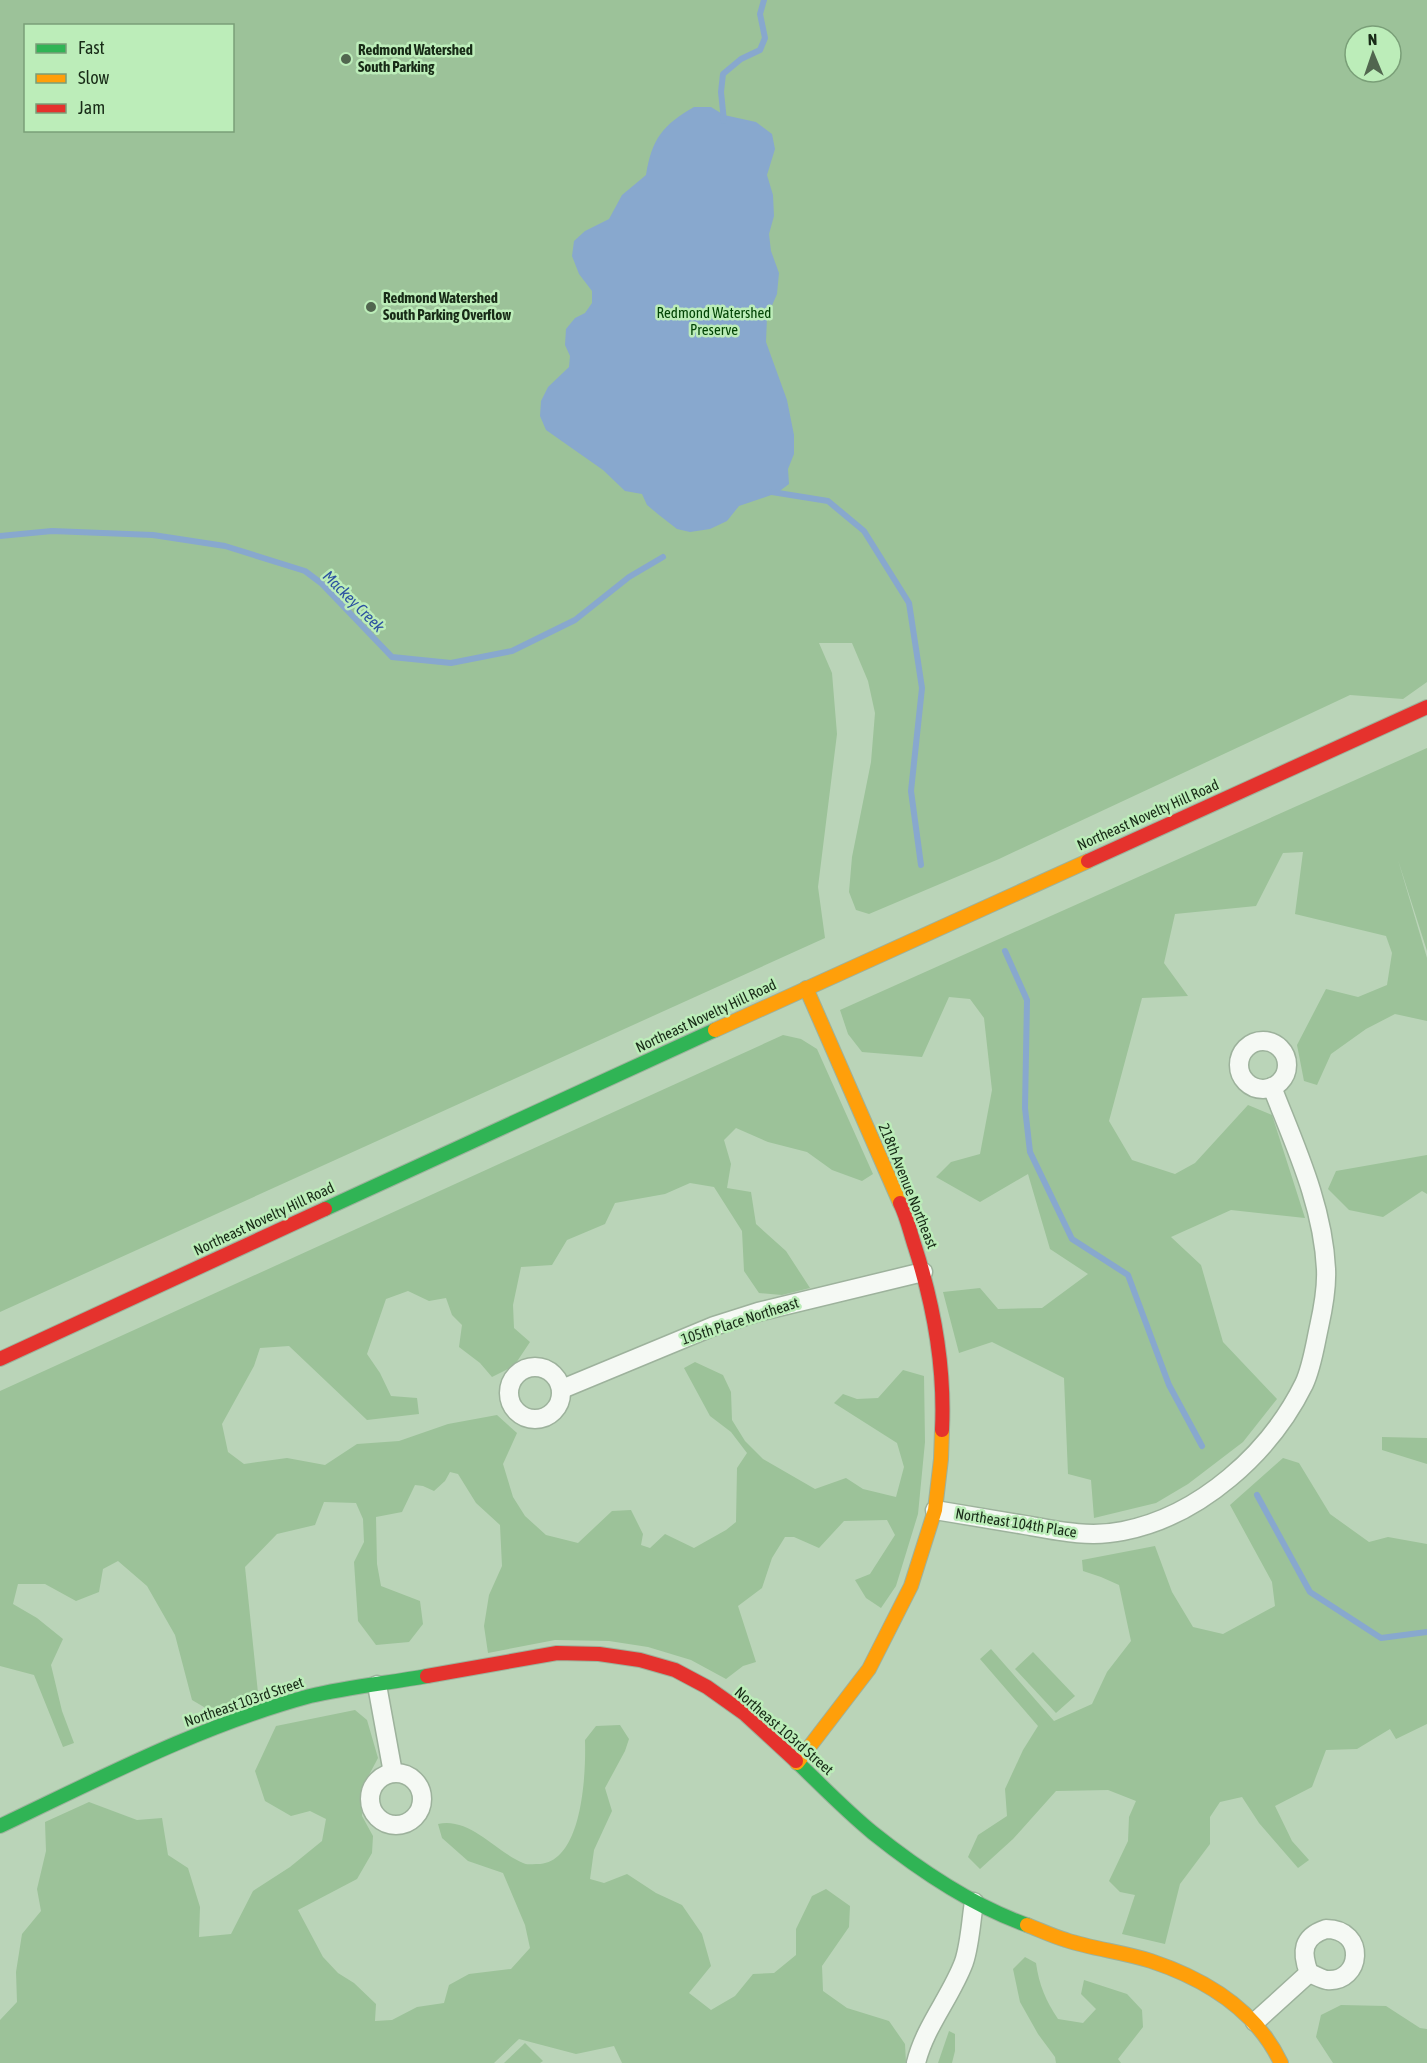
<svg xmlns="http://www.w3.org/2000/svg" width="1427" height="2063" font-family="'Asap Condensed',sans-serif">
	<rect width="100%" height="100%" fill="#bad4b8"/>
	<!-- green -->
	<g fill="#9cc299" fill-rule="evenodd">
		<path d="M 0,0 L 1427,0 L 1427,682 L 1403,699 L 1350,695 L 999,859 L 869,914 L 856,910 L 849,892 L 852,857 L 871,762 L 875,713 L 868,681 L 852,643 L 819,643 L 832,673 L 837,734 L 818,887 L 825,938 L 0,1312 ZM 26,26 L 232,26 L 232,130 L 26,130 ZM 1355,36 L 1391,36 L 1391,72 L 1355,72 Z"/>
		<polygon points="1427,748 1427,951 1398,860 1427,958 1427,1021 1395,1014 1366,1029 1331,1054 1317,1085 1304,1081 1297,1045 1326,989 1358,997 1387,985 1392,953 1386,936 1295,914 1303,852 1283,853 1256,906 1175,914 1164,963 1188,996 1142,998 1109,1121 1132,1160 1175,1174 1195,1163 1248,1105 1272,1115 1305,1218 1231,1210 1171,1237 1201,1265 1223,1342 1277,1399 1243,1442 1188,1484 1156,1503 1094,1518 1091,1480 1068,1474 1064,1378 992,1342 959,1353 943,1292 980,1288 998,1309 1042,1308 1088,1274 1050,1249 1028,1174 980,1202 936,1177 951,1162 980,1154 992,1090 984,1018 970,999 949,997 922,1057 862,1052 848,1034 840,1010"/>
		<polygon points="783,1035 801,1039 817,1049 873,1174 862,1181 832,1170 807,1152 768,1142 736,1128 724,1140 731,1164 727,1188 751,1192 756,1224 786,1251 810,1288 782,1295 759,1293 744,1271 742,1231 714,1187 690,1183 665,1194 615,1203 605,1224 567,1240 552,1265 521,1267 513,1305 514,1328 530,1342 514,1366 492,1377 480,1363 459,1347 462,1325 452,1315 446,1298 429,1301 408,1291 386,1299 367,1354 380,1373 391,1396 417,1398 419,1414 367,1420 289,1346 260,1348 254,1366 222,1424 228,1452 244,1464 287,1458 325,1465 357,1444 399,1441 448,1424 497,1415 517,1433 503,1464 513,1497 525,1516 546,1535 578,1543 612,1511 631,1510 643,1534 641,1545 650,1548 665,1534 694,1548 726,1530 736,1522 737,1468 747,1453 731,1432 710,1416 684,1368 695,1362 723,1375 731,1392 732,1420 745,1441 763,1459 815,1489 846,1478 863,1489 896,1497 904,1467 897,1443 834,1403 843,1394 857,1399 878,1398 903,1370 924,1376 925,1442 918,1514 896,1586 881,1608 866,1598 855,1580 870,1574 895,1535 887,1520 844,1521 819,1548 794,1537 785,1537 772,1558 762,1588 738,1606 756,1662 743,1666 726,1679 691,1660 648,1647 609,1641 555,1640 488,1653 484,1626 489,1595 502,1566 500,1525 476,1503 458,1474 450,1472 445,1481 434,1491 423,1486 415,1485 402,1512 376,1517 377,1564 381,1586 420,1601 423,1624 409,1642 376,1645 358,1621 354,1562 364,1542 363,1519 356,1503 324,1502 315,1525 277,1534 245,1567 258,1693 209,1710 192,1700 175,1635 147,1586 118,1561 103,1569 99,1592 76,1601 45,1584 18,1584 13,1604 37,1618 63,1639 51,1665 62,1711 74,1743 63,1747 34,1675 0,1666 0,1391"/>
		<polygon points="1427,1155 1427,1194 1422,1191 1383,1217 1349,1210 1328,1189 1336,1171"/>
		<polygon points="1382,1437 1427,1438 1427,1464 1382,1450"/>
		<polygon points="1283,1458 1299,1463 1330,1514 1369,1542 1388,1537 1427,1544 1427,1724 1396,1739 1390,1729 1357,1749 1326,1750 1312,1787 1275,1806 1292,1841 1309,1860 1298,1868 1259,1823 1242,1797 1220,1802 1210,1817 1210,1844 1180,1884 1165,1944 1122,1934 1135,1895 1120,1892 1109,1881 1128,1841 1129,1817 1136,1801 1108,1790 1056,1791 1013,1839 980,1869 968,1857 978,1835 1007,1816 1005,1789 1023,1750 1038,1726 980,1659 991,1649 1054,1721 1092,1704 1107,1672 1131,1641 1119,1585 1101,1577 1083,1571 1082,1560 1155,1546 1172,1592 1193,1627 1223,1634 1275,1606 1272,1582 1230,1505"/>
		<polygon points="1033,1652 1075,1696 1056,1713 1015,1669"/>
		<path d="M 355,1710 L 367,1720 L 378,1758 L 361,1790 L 362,1816 L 373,1836 L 372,1853 L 357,1879 L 298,1910 L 323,1957 L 338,1973 L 354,1983 L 376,2004 L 375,2021 L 392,2020 L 417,2007 L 444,2003 L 449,1985 L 469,1974 L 511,1969 L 530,1948 L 525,1925 L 503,1873 L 468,1861 L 442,1838 L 438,1824 C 470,1817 496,1852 523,1863 C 526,1865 532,1864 536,1864 C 583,1866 586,1773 585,1740 L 596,1726 L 620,1725 L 629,1739 L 625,1751 L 605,1788 L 612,1811 L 594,1850 L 590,1879 L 604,1883 L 627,1874 L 656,1893 L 682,1905 L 702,1934 L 711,1966 L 689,1993 L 711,2010 L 735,1996 L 753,1974 L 774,1973 L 796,1955 L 796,1929 L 812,1896 L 826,1889 L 850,1906 L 849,1927 L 822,1966 L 823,1991 L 847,2008 L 889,2021 L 905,2044 L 906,2063 L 622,2063 L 614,2046 L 576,2054 L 519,2039 L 494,2063 L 0,2063 L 0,2020 L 17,2002 L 16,1972 L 22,1934 L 41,1911 L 37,1889 L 46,1851 L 45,1822 L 89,1802 L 137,1820 L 162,1818 L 168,1855 L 188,1868 L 200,1907 L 199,1937 L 231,1934 L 253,1891 L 290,1867 L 322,1841 L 326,1819 L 310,1811 L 291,1816 L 265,1801 L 255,1771 L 276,1726 Z"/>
		<path d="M 1025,1957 L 1036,1963 C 1039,1985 1046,2001 1058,2019 L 1083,2023 L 1096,2009 L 1081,1994 L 1084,1980 L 1127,1994 L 1142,2010 L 1143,2027 L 1118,2059 L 1121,2063 L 1056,2063 L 1055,2057 L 1038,2034 L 1020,2002 L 1013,1969 Z"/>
		<polygon points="1341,2005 1386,2006 1420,2028 1427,2029 1427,2063 1333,2063 1316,2037 1321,2015"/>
		<polygon points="949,2031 955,2034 955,2051 952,2063 938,2063"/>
		<polygon points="525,2043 543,2061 540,2063 504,2063"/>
	</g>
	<!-- water -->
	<path fill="#88a8ce" d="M 694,107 L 711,107 L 724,115 L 756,122 L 772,134 L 775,149 L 767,175 L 773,195 L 774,216 L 769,234 L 771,251 L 779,273 L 777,294 L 767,317 L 766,342 L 787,400 L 794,435 L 794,454 L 788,469 L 789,484 L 777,493 L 739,506 L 727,521 L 710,529 L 690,532 L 677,529 L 659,515 L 647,505 L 642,494 L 625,491 L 603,470 L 546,430 L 540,416 L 541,401 L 548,387 L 569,367 L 570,356 L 565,345 L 566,329 L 575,318 L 585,313 L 592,303 L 592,291 L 579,274 L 572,256 L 574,241 L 585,231 L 609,219 L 622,195 L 646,175 C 652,138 663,125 694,107 Z"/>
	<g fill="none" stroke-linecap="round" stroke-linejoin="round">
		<!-- stream -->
		<g stroke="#88a8ce" stroke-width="6">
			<polyline points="724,121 721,92 723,74 741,59 760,50 765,38 760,14 764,0"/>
			<polyline points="772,492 828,501 864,531 909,603 922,688 911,791 921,865"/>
			<polyline points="0,536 52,531 153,535 225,546 305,571 321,583 392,657 451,663 512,651 575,620 629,577 663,557"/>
			<polyline points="1005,951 1027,1000 1025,1108 1030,1152 1072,1239 1128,1275 1169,1385 1202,1446"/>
			<polyline points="1257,1495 1310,1592 1381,1638 1427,1632"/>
		</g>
		<!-- street casing -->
		<g stroke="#9db29c" stroke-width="21">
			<g id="street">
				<circle cx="1263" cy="1065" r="24"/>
				<circle cx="535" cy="1393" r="26"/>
				<polyline points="562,1389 714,1326 758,1312 923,1272"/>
				<path d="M 935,1510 C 965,1515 995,1520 1025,1525 C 1058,1531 1090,1538 1123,1531 C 1200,1516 1270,1453 1304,1384 C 1312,1367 1315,1345 1319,1327 C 1323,1309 1327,1288 1326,1269 C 1323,1205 1295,1146 1272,1087"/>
				<polyline points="377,1685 393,1773"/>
				<circle cx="396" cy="1799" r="26"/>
				<path d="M 1326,1929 C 1367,1929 1362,1983 1327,1980 C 1321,1979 1315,1975 1309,1973 C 1301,1952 1302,1937 1326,1929 Z"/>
				<polyline points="1255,2022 1309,1973"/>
				<path d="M 916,2063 C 925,2026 951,1997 964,1962 C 970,1944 971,1921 974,1902"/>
			</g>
		</g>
		<!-- fast casing -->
		<g stroke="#9db29c" stroke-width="16">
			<g id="fast">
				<polyline points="325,1209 715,1030"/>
				<path d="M 796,1761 C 821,1785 846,1811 873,1833 C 918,1869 973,1906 1027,1925"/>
				<path d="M 0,1826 C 101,1778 202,1725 310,1696 C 348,1687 388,1683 427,1676"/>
			</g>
		</g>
		<!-- slow casing -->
		<g stroke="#9db29c" stroke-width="16">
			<g id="slow">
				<polyline points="806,988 900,1203"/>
				<polyline points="715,1030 1088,861"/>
				<polyline points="797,1763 869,1669 911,1586 935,1510 941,1459 942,1430"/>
				<path d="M 1027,1925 C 1040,1930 1052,1936 1066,1940 C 1093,1949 1123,1952 1151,1961 C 1205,1979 1256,2010 1281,2063"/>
			</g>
		</g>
		<!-- jam casing -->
		<g stroke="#9db29c" stroke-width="16">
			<g id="jam">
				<polyline points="1088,861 1427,707"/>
				<path d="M 900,1203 C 907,1217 910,1232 915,1247 C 934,1306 945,1367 942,1430"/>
				<polyline points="0,1359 325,1209"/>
				<polyline points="427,1676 557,1653 599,1654 640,1660 675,1670 707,1687 745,1714 796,1761"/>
			</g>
		</g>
		<!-- street -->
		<use href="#street" stroke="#f5f9f4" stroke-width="18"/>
		<!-- fast -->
		<use href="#fast" stroke="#30b455" stroke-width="14"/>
		<!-- slow -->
		<use href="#slow" stroke="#ff9f0a" stroke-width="14"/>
		<!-- jam -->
		<use href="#jam" stroke="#e5322d" stroke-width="14"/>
	</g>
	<!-- markers -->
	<g fill="#51664f" stroke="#bcedb9" stroke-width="2">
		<circle cx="346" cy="59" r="6"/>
		<circle cx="371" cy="307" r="6"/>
	</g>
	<g text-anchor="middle" stroke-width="5" stroke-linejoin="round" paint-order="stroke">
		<!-- poi labels -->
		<g font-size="15" font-weight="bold" fill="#182b17" stroke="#bcedb9" text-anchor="start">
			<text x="358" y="55">Redmond Watershed<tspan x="358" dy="17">South Parking</tspan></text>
			<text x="383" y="303">Redmond Watershed<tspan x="383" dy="17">South Parking Overflow</tspan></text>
		</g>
		<!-- park labels -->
		<g font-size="15" fill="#034506" stroke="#bcedb9">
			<text x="714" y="318">Redmond Watershed<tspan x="714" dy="17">Preserve</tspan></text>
		</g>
		<!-- street labels -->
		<g font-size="15" fill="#182b17" stroke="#bcedb9">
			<text transform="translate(1148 815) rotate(-24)" y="5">Northeast Novelty Hill Road</text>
			<text transform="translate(706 1016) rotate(-25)" y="5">Northeast Novelty Hill Road</text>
			<text transform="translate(908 1186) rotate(68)" y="5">218th Avenue Northeast</text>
			<text transform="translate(264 1219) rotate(-25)" y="5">Northeast Novelty Hill Road</text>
			<text transform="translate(740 1321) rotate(-18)" y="5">105th Place Northeast</text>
			<text transform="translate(1016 1523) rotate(9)" y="5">Northeast 104th Place</text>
			<text transform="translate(244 1702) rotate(-19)" y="5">Northeast 103rd Street</text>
			<text transform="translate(784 1731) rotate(41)" y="5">Northeast 103rd Street</text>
		</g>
		<!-- water labels -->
		<g font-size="16" font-style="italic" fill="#2c51a1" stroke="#bcedb9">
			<text transform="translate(354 601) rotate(45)" y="6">Mackey Creek</text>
		</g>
	</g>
	<!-- legend -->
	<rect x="24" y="24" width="210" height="108" fill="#bcedb9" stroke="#7a9f78" stroke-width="1.5"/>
	<rect x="36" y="44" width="30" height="9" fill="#30b455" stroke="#7a9f78" stroke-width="1.5"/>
	<text x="78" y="54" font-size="18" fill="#182b17">Fast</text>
	<rect x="36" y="74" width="30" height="9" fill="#ff9f0a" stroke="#7a9f78" stroke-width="1.5"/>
	<text x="78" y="84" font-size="18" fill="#182b17">Slow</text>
	<rect x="36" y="104" width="30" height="9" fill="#e5322d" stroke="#7a9f78" stroke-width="1.5"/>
	<text x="78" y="114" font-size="18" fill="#182b17">Jam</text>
	<!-- north arrow -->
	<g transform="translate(1373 54) rotate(358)"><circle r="28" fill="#bcedb9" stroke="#7a9f78" stroke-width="1.5"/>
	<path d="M0-4.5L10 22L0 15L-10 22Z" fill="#51664f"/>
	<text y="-9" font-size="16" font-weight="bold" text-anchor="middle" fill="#182b17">N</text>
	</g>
</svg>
